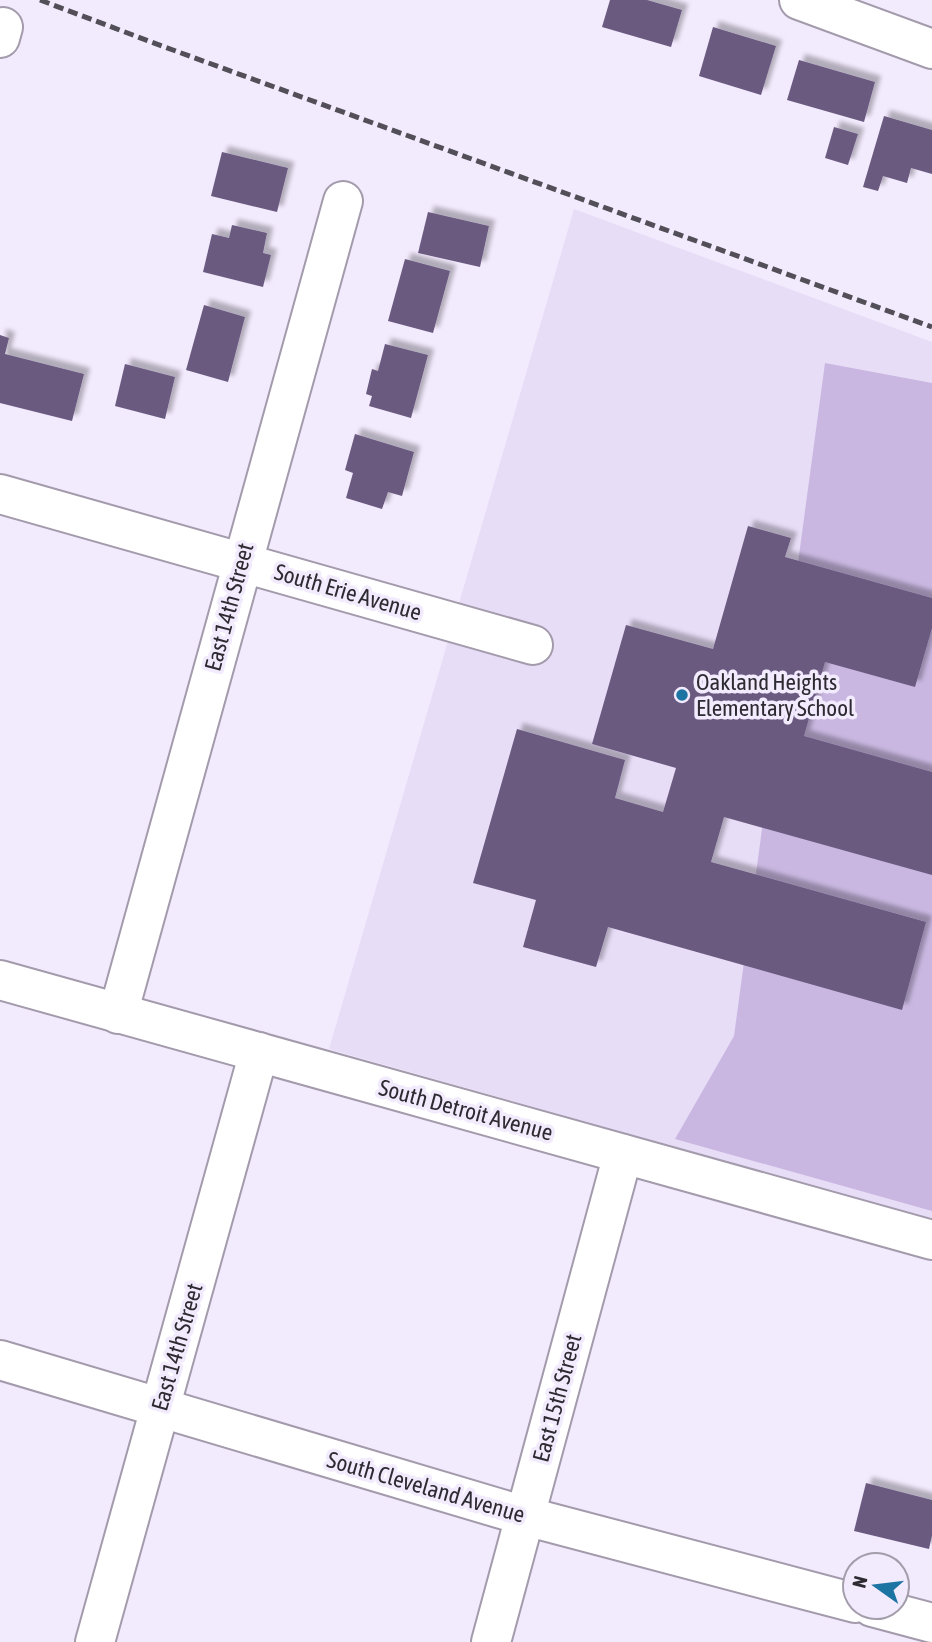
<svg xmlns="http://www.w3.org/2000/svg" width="932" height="1642" font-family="'Asap Condensed',sans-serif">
	<defs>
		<filter id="shadow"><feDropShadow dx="6" dy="-6" stdDeviation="2" flood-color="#0004"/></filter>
	</defs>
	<rect width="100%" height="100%" fill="#f2eafd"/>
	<!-- built -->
	<polygon fill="#e8ddf7" points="574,209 932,342 932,1220 329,1049"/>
	<!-- green -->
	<polygon fill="#c9b7e1" points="825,363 932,383 932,1211 675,1139 734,1036"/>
	<!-- building -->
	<g fill="#6b5a80" filter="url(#shadow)">
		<polygon points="610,0 647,0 682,10 671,47 602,27"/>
		<polygon points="713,27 776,46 761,95 699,76"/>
		<polygon points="799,60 875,82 864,122 787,100"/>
		<polygon points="884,116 932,130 932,174 911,168 907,183 883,176 878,191 863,187"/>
		<polygon points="834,127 858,134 848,165 825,158"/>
		<polygon points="222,152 288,168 277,212 211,196"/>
		<polygon points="428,212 489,226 480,267 418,253"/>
		<polygon points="232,225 267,233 263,253 271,255 263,287 203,272 212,234 229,238"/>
		<polygon points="405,259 450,271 433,333 388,321"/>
		<polygon points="204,305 245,317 228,382 186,370"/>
		<polygon points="0,335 9,338 5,354 84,374 72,421 0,403"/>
		<polygon points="385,344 428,355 411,418 369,406 372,396 366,394 372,369 378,371"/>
		<polygon points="125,364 175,377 165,419 115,406"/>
		<polygon points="355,434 414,452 402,496 388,492 382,509 346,498 353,473 345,470"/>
		<polygon points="748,526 791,538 785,557 932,598 932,628 915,687 825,662 804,736 932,772 932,875 724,817 711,862 926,922 902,1010 608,927 596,967 523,947 536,900 473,883 517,729 625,760 615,798 663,812 676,768 592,744 626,625 713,649"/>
		<polygon points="866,1483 932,1500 932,1535 929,1549 854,1531"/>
	</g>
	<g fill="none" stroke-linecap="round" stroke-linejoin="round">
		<!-- minor casing -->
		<g stroke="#a39bac" stroke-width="42">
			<g id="minor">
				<polyline points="799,0 932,49"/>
				<polyline points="0,38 3,27"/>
				<polyline points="0,494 533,645"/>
				<polyline points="0,980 932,1240"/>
				<polyline points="118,1014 343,201"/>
				<polyline points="0,1360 525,1516 855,1603"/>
				<polyline points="872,1607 932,1623"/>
				<polyline points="95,1642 259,1052"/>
				<polyline points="491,1642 623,1154"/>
			</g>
		</g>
		<!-- minor -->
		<use href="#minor" stroke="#fff" stroke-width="38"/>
		<!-- rail -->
		<polyline stroke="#534f58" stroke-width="5" stroke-dasharray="10 5" stroke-linecap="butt" points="40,0 162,46 932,327"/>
	</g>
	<!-- markers -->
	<circle fill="#1c74a3" stroke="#f2eafd" stroke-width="2.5" cx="682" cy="695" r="7"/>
	<g text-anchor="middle" stroke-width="7" stroke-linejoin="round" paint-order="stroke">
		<!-- street labels -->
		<g font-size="23" fill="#2d2a31" stroke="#f2eafd">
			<text transform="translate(348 592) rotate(16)" y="8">South Erie Avenue</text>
			<text transform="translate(229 607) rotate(-75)" y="8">East 14th Street</text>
			<text transform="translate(466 1110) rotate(15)" y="8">South Detroit Avenue</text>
			<text transform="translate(177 1347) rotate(-74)" y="8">East 14th Street</text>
			<text transform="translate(557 1398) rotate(-75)" y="8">East 15th Street</text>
			<text transform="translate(426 1487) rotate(16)" y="8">South Cleveland Avenue</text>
		</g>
		<!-- poi labels -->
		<g font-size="23" fill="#2d2a31" stroke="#f2eafd" text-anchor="start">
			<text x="696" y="690">Oakland Heights<tspan x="696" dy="26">Elementary School</tspan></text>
		</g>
	</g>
	<!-- north arrow -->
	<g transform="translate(876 1586) rotate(284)"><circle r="33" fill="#f2eafd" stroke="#a39dab" stroke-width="2"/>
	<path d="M0-5L12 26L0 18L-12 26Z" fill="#1c74a3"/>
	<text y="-10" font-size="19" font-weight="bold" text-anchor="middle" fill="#2d2a31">N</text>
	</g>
</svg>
